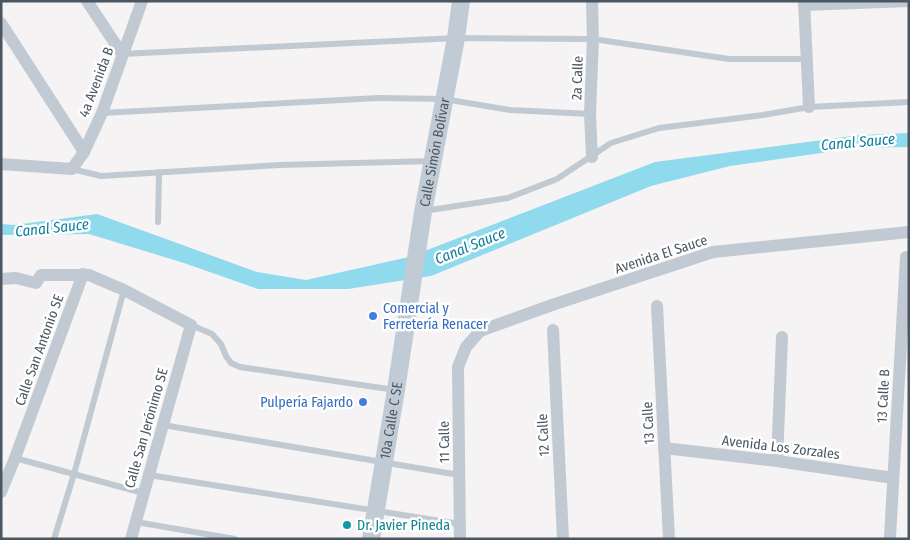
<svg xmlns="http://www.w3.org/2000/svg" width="910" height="540" font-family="'Fira Sans Condensed',sans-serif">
	<rect width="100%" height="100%" fill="#f5f3f3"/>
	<!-- water -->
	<polygon fill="#90daee" points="909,133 909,147 856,148 730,166 651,186 431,276 348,289 258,289 184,263 89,234 1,235 1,224 14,225 97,214 257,272 306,280 409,257 655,162 860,135"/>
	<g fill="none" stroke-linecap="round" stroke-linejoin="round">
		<!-- lane -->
		<g stroke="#c1cad2" stroke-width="6">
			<polyline points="122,54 456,38 593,39 729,59 807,59"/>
			<polyline points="102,113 378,98 444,99 510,110 590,114"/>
			<polyline points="72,169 101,176 280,165 432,161"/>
			<polyline points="424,211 508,198 557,179 611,143 659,128 763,115 809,107 909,102"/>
			<polyline points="158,222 159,172"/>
			<polyline points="191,325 212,334 221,344 226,356 231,363 240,367 395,390"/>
			<polyline points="163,425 459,475"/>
			<polyline points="15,458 143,493"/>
			<polyline points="149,475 460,524"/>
			<polyline points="136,522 235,539"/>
			<polyline points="54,539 74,474 124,290"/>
		</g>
		<!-- street -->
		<g stroke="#c1cad2" stroke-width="12">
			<polyline points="87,1 122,54"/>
			<polyline points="804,1 809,107"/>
			<polyline points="804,5 909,1"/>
			<polyline points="1,23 84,152"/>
			<polyline points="592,157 590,114 593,39 592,3 593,1"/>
			<polyline points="1,164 72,169 84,152 102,113 142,1"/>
			<polyline points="1,279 16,278 36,283 41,275 89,275 124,290 191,325 131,539"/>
			<polyline points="657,306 669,539"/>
			<polyline points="553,330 563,539"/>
			<polyline points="664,448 777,461 893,478"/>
			<polyline points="777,461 782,337"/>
			<polyline points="1,492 15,458 83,274"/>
			<polyline points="890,537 906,257"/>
			<polyline points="460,539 458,367 466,347 480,331 552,305 713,252 909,232"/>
		</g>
		<!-- secondary -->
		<path stroke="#c1cbd6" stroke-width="18" id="s1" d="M 371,539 L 396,390 L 423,212 L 456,38 L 461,1"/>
	</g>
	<!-- markers -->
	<g fill="#3f7fe0" stroke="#fff" stroke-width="2">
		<circle cx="373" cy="316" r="5"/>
		<circle cx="363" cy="402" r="5"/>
	</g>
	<circle fill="#0f9aa8" stroke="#fff" stroke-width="2" cx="347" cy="525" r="5"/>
	<g text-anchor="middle" stroke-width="5" stroke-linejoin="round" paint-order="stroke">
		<!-- street labels -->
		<g font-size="14" fill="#4a5661" stroke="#fff">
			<text transform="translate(577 78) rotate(-88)" y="5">2a Calle</text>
			<text transform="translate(96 82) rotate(-69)" y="5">4a Avenida B</text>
			<text dy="5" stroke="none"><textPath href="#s1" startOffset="392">Calle Simón Bolívar</textPath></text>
			<text transform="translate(661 254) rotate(-18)" y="5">Avenida El Sauce</text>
			<text transform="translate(39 350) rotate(-70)" y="5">Calle San Antonio SE</text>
			<text transform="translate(883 396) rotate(-87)" y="5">13 Calle B</text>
			<text dy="5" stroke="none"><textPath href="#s1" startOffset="120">10a Calle C SE</textPath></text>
			<text transform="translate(648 423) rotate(-93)" y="5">13 Calle</text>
			<text transform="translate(146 428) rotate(-74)" y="5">Calle San Jerónimo SE</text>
			<text transform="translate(543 435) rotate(-93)" y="5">12 Calle</text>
			<text transform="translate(444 442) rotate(-91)" y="5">11 Calle</text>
			<text transform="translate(781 447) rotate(7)" y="5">Avenida Los Zorzales</text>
		</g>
		<!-- shop labels -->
		<g font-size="14" fill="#366cbe" stroke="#fff" text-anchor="start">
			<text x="383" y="313">Comercial y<tspan x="383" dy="16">Ferretería Renacer</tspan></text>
			<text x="353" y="407" text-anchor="end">Pulpería Fajardo</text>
		</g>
		<!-- culture labels -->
		<g font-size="14" fill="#0d838f" stroke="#fff" text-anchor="start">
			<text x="357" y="530">Dr. Javier Pineda</text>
		</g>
		<!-- water labels -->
		<g font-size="15" font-style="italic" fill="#0c7c9b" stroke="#fff">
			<text transform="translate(858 142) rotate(-5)" y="5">Canal Sauce</text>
			<text transform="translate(52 228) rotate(-6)" y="5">Canal Sauce</text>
			<text transform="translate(470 246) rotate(-22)" y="5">Canal Sauce</text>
		</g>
	</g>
	<!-- border -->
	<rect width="910" height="540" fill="none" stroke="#4a5661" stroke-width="5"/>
</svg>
